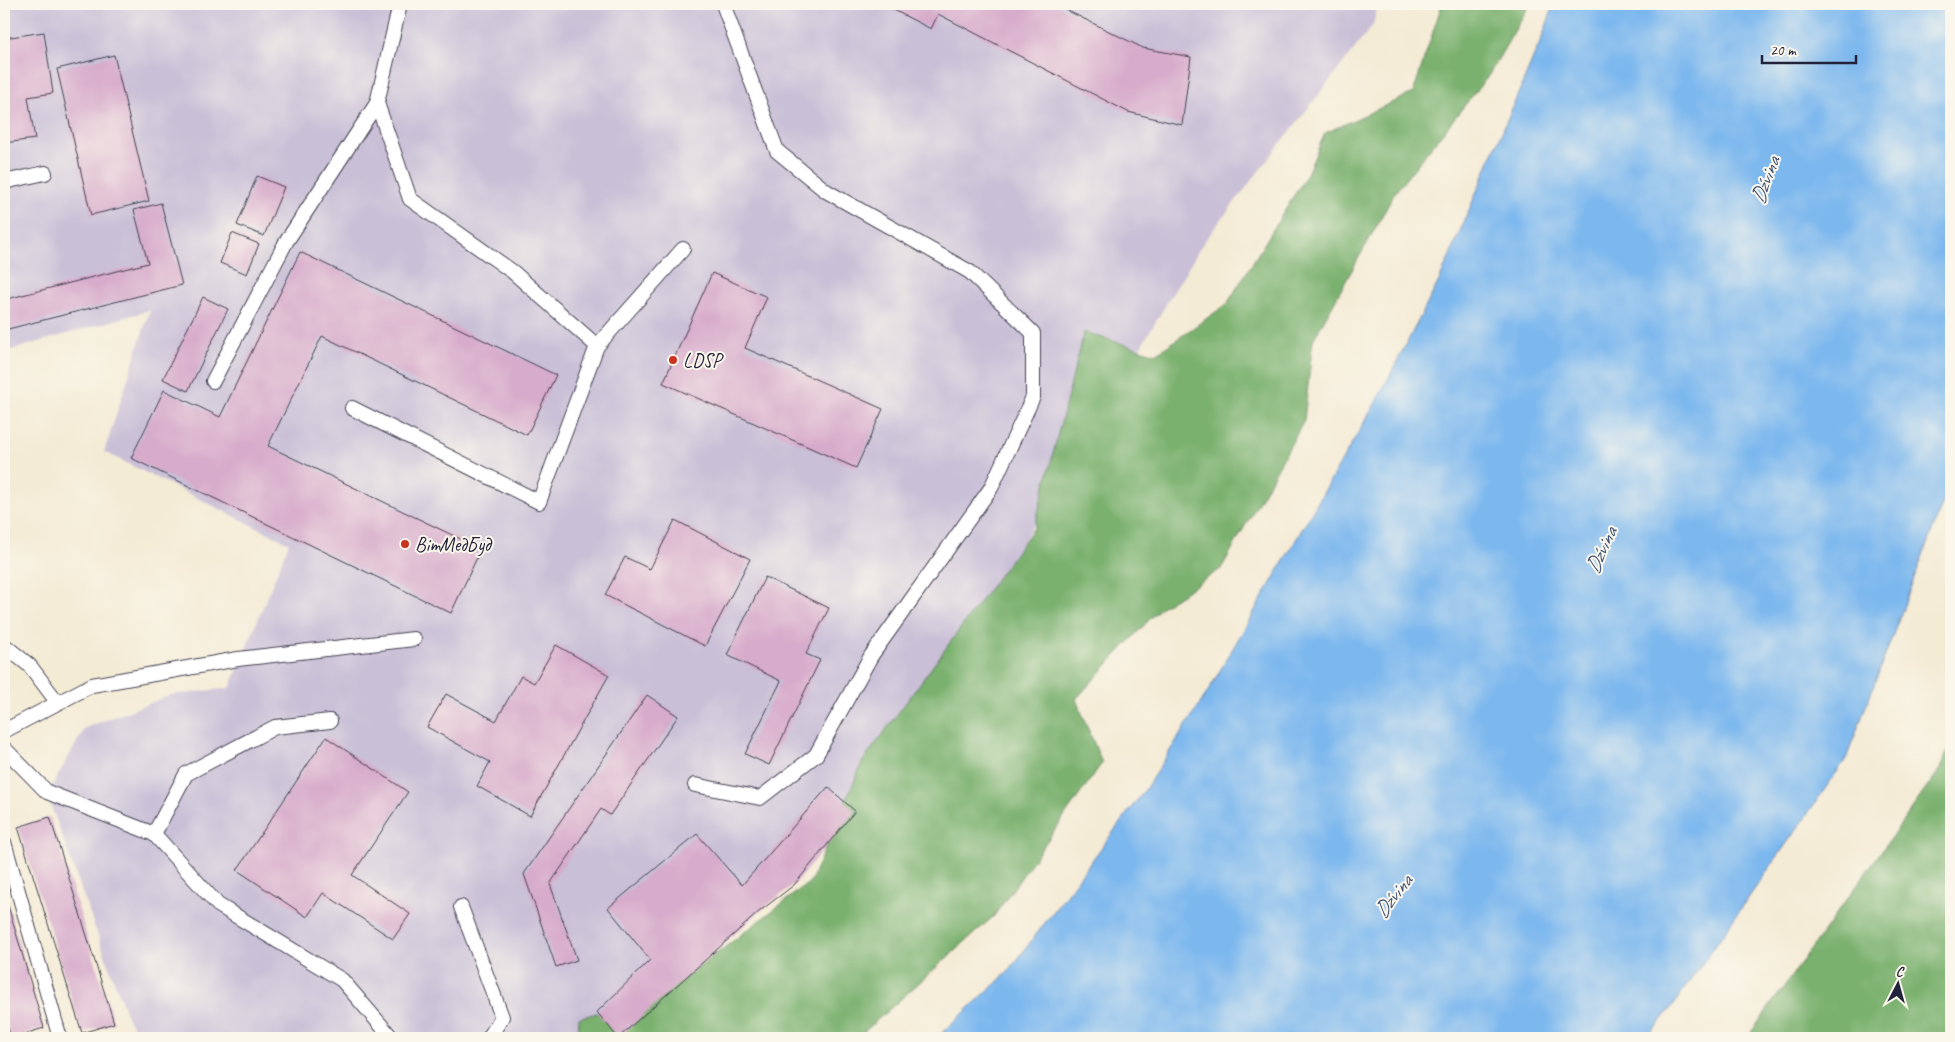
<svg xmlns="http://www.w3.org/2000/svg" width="1955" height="1042" font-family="Caveat,sans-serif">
	<rect width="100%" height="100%" fill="#fbf7ec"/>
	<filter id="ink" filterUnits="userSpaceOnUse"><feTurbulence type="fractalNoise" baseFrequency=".02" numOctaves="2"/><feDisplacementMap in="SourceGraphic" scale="10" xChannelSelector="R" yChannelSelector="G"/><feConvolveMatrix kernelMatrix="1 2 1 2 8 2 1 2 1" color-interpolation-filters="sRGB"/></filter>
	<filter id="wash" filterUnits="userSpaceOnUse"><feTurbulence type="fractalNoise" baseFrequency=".0096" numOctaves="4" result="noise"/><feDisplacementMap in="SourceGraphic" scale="20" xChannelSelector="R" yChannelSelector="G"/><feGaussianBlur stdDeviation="1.12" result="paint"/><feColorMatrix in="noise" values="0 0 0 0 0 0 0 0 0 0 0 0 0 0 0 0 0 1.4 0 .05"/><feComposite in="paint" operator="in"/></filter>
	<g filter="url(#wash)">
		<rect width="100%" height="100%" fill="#f4ebd5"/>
		<!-- industrial -->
		<polygon fill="#c9bfd7" points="4,4 1378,4 1373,25 1203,243 859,815 607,1038 140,1038 128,1019 47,795 85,728 171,695 230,688 289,543 104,452 150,310 4,352"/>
		<!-- forest -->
		<g fill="#7ab16e" stroke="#4e6a54">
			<polygon points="1442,4 1530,4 1489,75 1396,191 1313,340 1304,421 1221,569 1160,608 1076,699 1102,763 994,916 857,1038 577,1038 579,1018 664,994 811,881 863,761 1034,528 1084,332 1156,354 1227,304 1306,176 1325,133 1413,93"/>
			<polygon points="1951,739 1951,1038 1747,1038 1941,768"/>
		</g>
		<!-- water -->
		<polygon fill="#7cb7ee" stroke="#4f6c94" points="1554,4 1951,4 1951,481 1846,759 1664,1018 1646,1038 937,1038 1008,972 1144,791 1207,693 1376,402 1439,281 1543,35"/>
		<g id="blocks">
			<!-- building -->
			<g fill="#d7abcb">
				<polygon points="882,4 1054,4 1143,48 1191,57 1182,125 1128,112 938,14 931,29"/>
				<polygon points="44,32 53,93 28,97 35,139 4,143 4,38"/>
				<polygon points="114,55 149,201 91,215 57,69"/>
				<polygon points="257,176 284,187 264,236 237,225"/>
				<polygon points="161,203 182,285 4,330 4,287 7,299 148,263 134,210"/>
				<polygon points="232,233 259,244 247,274 220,263"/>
				<polygon points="300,252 556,375 527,435 322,336 268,446 481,549 451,613 131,458 164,390 220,417"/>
				<polygon points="712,273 767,297 745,348 883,409 856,468 663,383"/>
				<polygon points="203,297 228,309 188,391 163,379"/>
				<polygon points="675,520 750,559 705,646 605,595 625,557 650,569"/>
				<polygon points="765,577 829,608 806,654 820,660 769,765 745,754 781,681 727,655"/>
				<polygon points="556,645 609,675 530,816 477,786 490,762 427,727 446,694 496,721 521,676 534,683"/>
				<polygon points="647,695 678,716 610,815 601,809 550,884 577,960 556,967 524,874"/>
				<polygon points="326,737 408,792 352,875 410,914 393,939 323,893 307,917 237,870"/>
				<polygon points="828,787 855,811 794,885 760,911 618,1038 597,1012 650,960 608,908 697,834 742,885"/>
				<polygon points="50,817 114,1023 82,1033 18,827"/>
				<polygon points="4,892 44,1028 11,1038 4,1014"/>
			</g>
		</g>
	</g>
	<g filter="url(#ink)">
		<use href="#blocks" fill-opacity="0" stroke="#424052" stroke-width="1"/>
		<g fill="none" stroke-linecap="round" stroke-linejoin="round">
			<!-- service casing -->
			<g stroke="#424052" stroke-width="16">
				<g id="service">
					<polyline points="4,182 45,173"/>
					<polyline points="597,346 683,249"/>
					<polyline points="213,381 286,242 377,103"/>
					<polyline points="352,408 539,502 597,346 513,272 410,199 377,103 400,4"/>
					<polyline points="4,645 30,666 58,703"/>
					<polyline points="4,731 92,685 238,659 414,639"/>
					<polyline points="4,748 47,792 154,834 218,905 342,980 392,1038"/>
					<polyline points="695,785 760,798 816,755 871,656 991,488 1033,397 1033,333 970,272 826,191 777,151 723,4"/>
					<polyline points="154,834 186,774 275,727 330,721"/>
					<polyline points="4,842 60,1038"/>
					<polyline points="461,907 502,1017 489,1038"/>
				</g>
			</g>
			<!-- service -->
			<use href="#service" stroke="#fff" stroke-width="14"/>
		</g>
	</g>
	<!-- markers -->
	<g fill="#c8321e" stroke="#fbf7ec" stroke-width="2">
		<circle cx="673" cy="360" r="5"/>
		<circle cx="405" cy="544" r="5"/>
	</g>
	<g text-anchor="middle" stroke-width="4" stroke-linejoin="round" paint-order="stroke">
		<!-- poi labels -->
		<g font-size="20" fill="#22223b" stroke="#fbf7ec" text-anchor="start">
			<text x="683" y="367">LDSP</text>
			<text x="415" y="551">ВітМедБуд</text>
		</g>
		<!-- water labels -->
		<g font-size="21" font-style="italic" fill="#42567a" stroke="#fbf7ec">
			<text transform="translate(1765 180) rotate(-69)" y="7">Dźvina</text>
			<text transform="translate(1601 550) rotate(-65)" y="7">Dźvina</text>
			<text transform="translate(1393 896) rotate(-52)" y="7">Dźvina</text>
		</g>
	</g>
	<!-- margin -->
	<rect width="1955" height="1042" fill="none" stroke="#fbf7ec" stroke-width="20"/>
	<!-- north arrow -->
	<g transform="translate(1898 984) rotate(6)" stroke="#fbf7ec" stroke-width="4" paint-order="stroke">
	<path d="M0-4L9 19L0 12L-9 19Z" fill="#22223b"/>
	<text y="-8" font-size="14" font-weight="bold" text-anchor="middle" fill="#22223b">С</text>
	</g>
	<!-- scale -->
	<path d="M1762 55v8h94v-8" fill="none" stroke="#22223b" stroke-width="2.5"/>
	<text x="1770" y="55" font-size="15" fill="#22223b" stroke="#fbf7ec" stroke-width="4" paint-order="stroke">20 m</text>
</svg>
